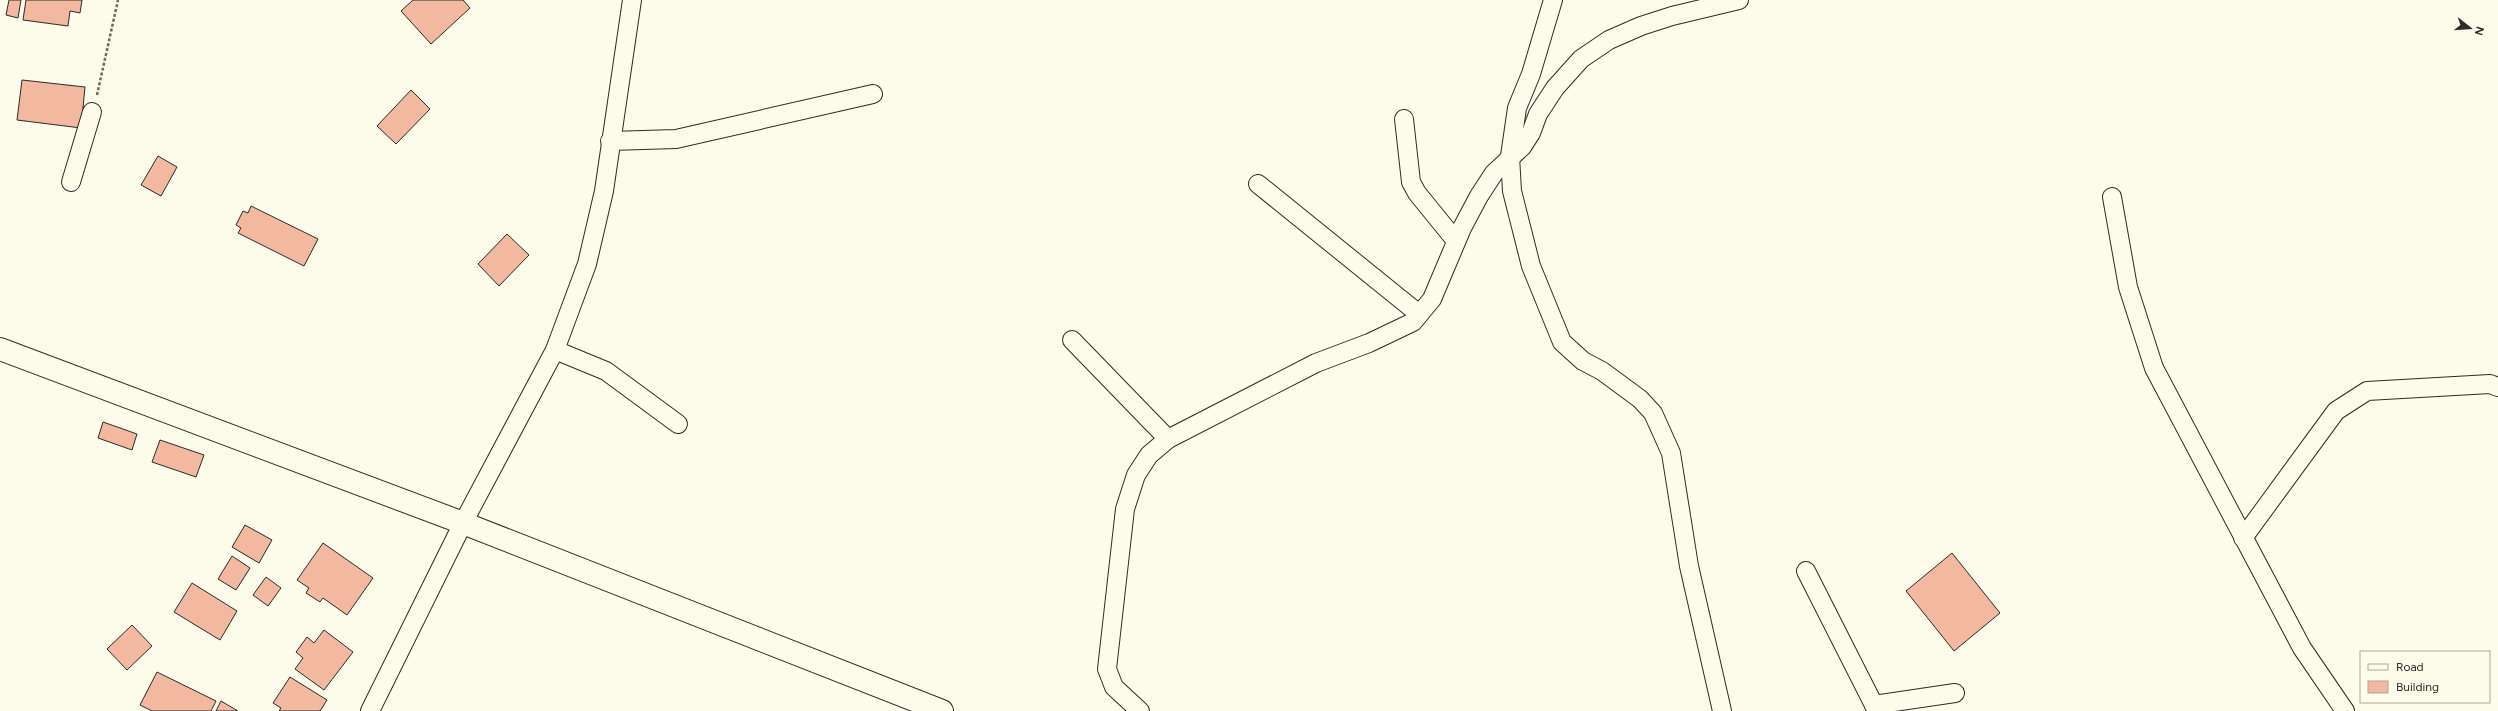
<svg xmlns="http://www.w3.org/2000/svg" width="2498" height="711" font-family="Figtree,sans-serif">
	<rect width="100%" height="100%" fill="#fdfbea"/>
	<!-- building -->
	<g fill="#f2b8a0" stroke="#2b2b2b">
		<polygon points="9,0 21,0 18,18 6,15"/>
		<polygon points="26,0 82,0 80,13 70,11 68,26 23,20"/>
		<polygon points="413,0 463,0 470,8 431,44 401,11"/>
		<polygon points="22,80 85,87 81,128 17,120"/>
		<polygon points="411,90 430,109 396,144 377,126"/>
		<polygon points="158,156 177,167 161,196 141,185"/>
		<polygon points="251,206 318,239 304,266 238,233 241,228 236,225 243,211 248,213"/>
		<polygon points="507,234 529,255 499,286 478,264"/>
		<polygon points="103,422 137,434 132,450 98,438"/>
		<polygon points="160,440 204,455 196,477 152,462"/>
		<polygon points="245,525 272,540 259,563 232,547"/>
		<polygon points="323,543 373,578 347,615 323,598 320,602 306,593 309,588 297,580"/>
		<polygon points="1952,553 2000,613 1954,651 1906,591"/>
		<polygon points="232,556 250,568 236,590 218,579"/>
		<polygon points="266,577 281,588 268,606 253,595"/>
		<polygon points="192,583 237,611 220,640 174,612"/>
		<polygon points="132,625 152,646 127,670 107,649"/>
		<polygon points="324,630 353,652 324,690 295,669 303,658 296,652 307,637 314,643"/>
		<polygon points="157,672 216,701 211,711 152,711 140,705"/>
		<polygon points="290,677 327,700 320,711 279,711 281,708 273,703"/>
		<polygon points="221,701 238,711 216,711"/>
	</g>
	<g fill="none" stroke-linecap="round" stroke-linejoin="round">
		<!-- street casing -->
		<g stroke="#2b2b2b" stroke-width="20">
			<g id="street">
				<polyline points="1553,0 1531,74 1517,108 1510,156 1512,191 1531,266 1562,342 1583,361 1602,371 1640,399 1653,413 1671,453 1689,566 1722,711"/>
				<polyline points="1404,119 1411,182 1417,193 1456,241"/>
				<polyline points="610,141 676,139 873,94"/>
				<polyline points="71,182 92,112"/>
				<polyline points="1258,184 1419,314"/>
				<polyline points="2112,197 2128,287 2154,368 2302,648 2345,711"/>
				<polyline points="1072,340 1168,439"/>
				<polyline points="555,350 606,371 678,424"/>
				<polyline points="2243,538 2336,411 2367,391 2490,384 2498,387"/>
				<polyline points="1806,571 1877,711"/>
				<polyline points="1874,705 1955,693"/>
				<polyline points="370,711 463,523 555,350 587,264 604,191 632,0"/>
				<polyline points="1140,711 1114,687 1107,669 1125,509 1136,475 1149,455 1168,439 1316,363 1369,343 1413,322 1432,299 1462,228 1479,196 1494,173 1522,147 1531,133 1538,114 1555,88 1581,59 1609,40 1641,26 1672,16 1739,0"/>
			</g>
		</g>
		<!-- secondary casing -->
		<g stroke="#2b2b2b" stroke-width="24">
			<polyline id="secondary" points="0,349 463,523 942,711"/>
		</g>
		<!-- path -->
		<polyline stroke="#6a6964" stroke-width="2.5" stroke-dasharray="3 2" stroke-linecap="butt" points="97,95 118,0"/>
		<!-- street -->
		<use href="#street" stroke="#fdfbea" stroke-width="18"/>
		<!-- secondary -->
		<use href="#secondary" stroke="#fdfbea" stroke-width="22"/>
	</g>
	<!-- legend -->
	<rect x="2360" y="651" width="130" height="52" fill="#fdfbea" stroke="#a9a89e"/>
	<rect x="2368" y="664" width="20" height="6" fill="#fdfbea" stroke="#a9a89e"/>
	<text x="2396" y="671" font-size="12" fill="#2b2b2b">Road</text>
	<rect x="2368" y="681" width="20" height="12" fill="#f2b8a0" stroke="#a9a89e"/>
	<text x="2396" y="691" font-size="12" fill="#2b2b2b">Building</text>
	<!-- north arrow -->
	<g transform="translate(2470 28) rotate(107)" stroke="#fdfbea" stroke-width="3" paint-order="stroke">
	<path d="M0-3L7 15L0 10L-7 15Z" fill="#2b2b2b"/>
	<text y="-6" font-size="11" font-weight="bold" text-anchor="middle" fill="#2b2b2b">N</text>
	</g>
</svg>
